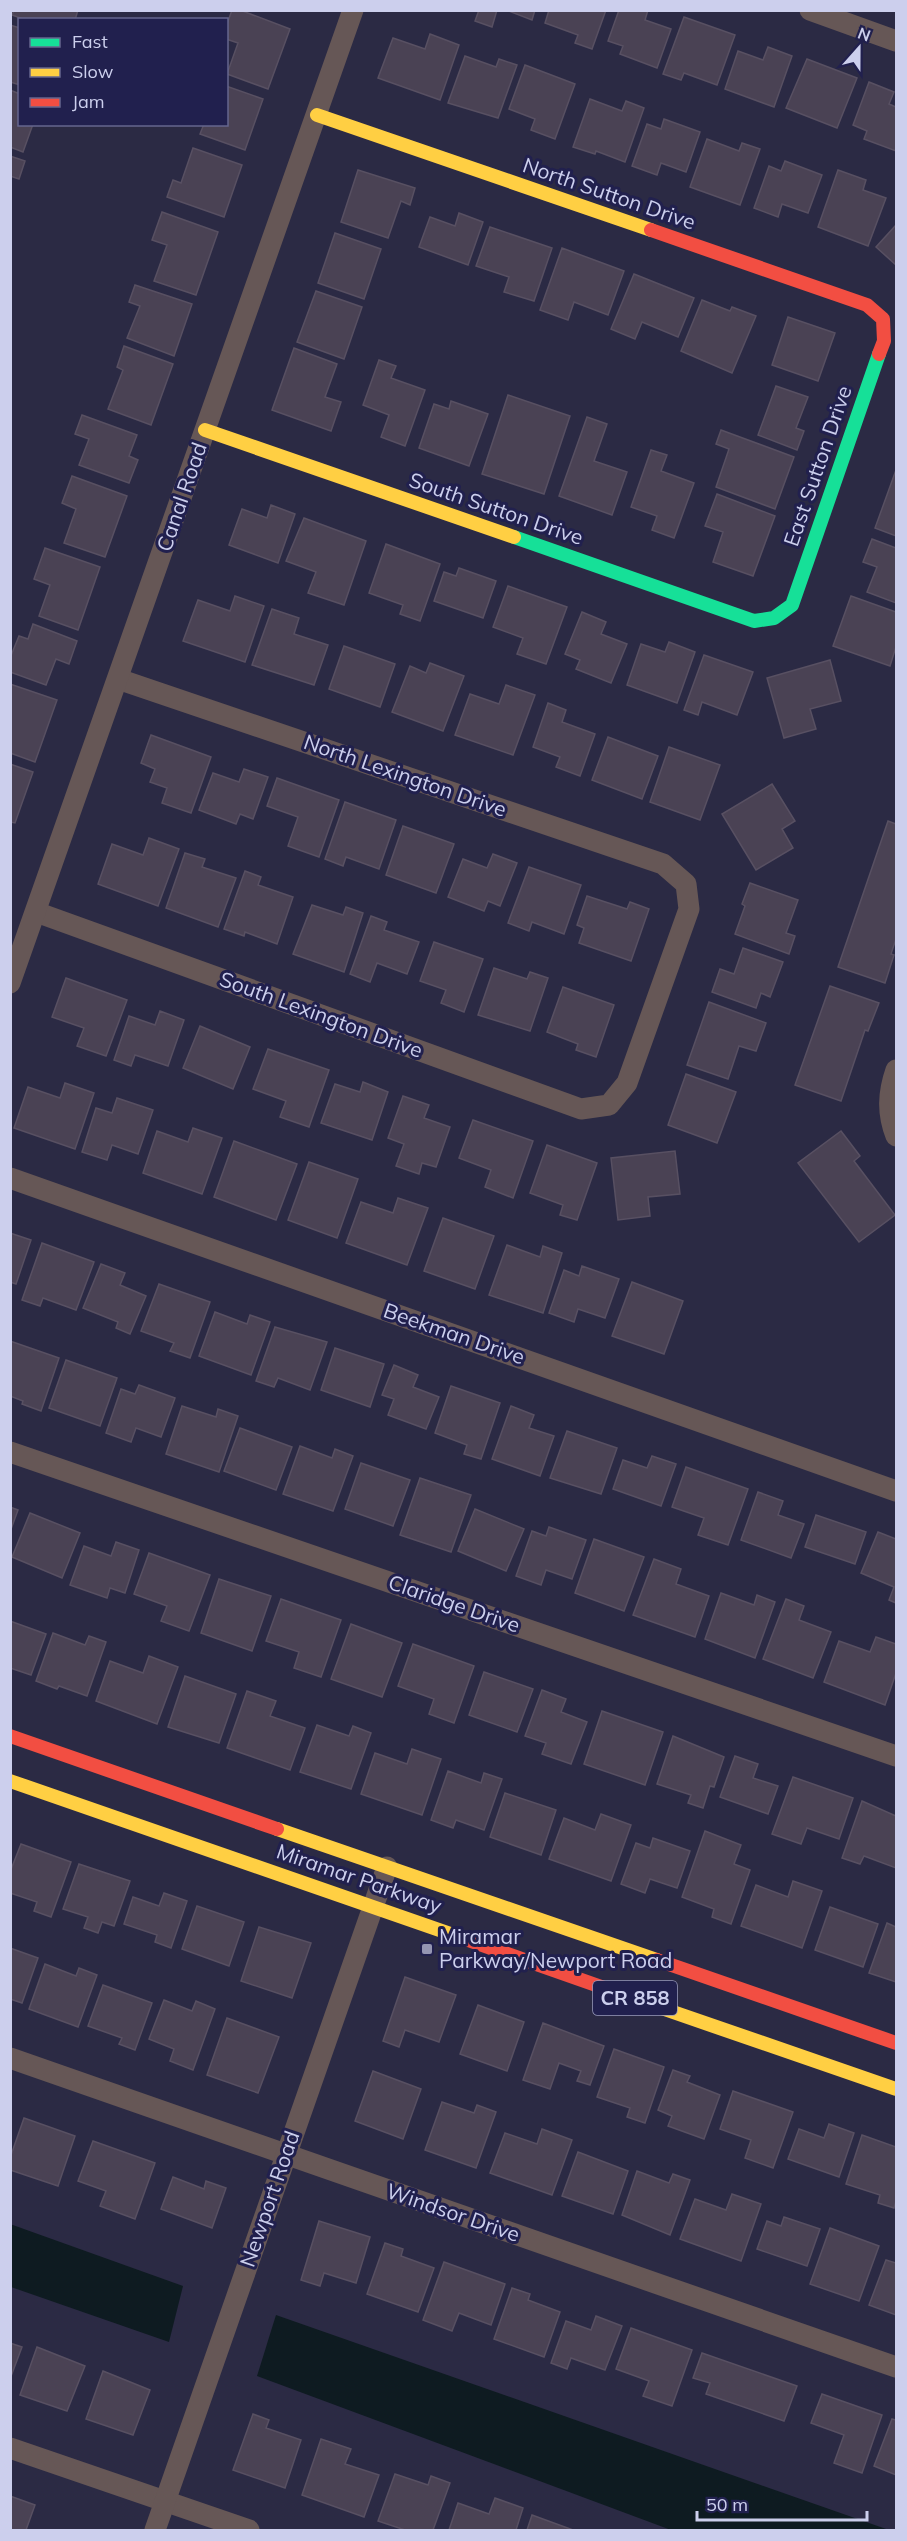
<svg xmlns="http://www.w3.org/2000/svg" width="907" height="2541" font-family="Mulish,sans-serif">
	<rect width="100%" height="100%" fill="#2b2a44"/>
	<!-- water -->
	<g fill="#0e1b21">
		<polygon points="10,2224 183,2286 169,2342 11,2287"/>
		<polygon points="276,2315 889,2530 671,2530 257,2376"/>
	</g>
	<!-- building -->
	<g fill="#4a4254" stroke="#585062" stroke-width="1.5">
		<polygon points="14,10 78,10 75,20 26,20 12,15"/>
		<polygon points="232,10 240,10 290,29 268,89 227,74 238,43 226,39 226,27"/>
		<polygon points="479,10 497,10 492,27 475,21"/>
		<polygon points="506,10 535,10 532,20"/>
		<polygon points="549,10 606,10 592,49 575,43 578,35 545,23"/>
		<polygon points="619,10 648,10 645,20 671,29 657,68 620,54 623,46 608,41"/>
		<polygon points="684,17 735,35 717,85 684,73 681,80 663,74"/>
		<polygon points="10,25 20,28 20,85 10,82"/>
		<polygon points="430,34 459,45 440,100 378,78 393,38 425,49"/>
		<polygon points="768,47 792,56 774,107 725,89 738,51 763,60"/>
		<polygon points="465,56 496,67 499,59 517,65 498,118 448,103"/>
		<polygon points="807,59 857,78 837,128 786,108"/>
		<polygon points="525,65 575,84 555,139 531,130 535,119 509,109"/>
		<polygon points="869,82 894,92 889,104 896,107 896,151 864,139 867,131 853,125"/>
		<polygon points="226,86 263,99 245,150 200,134 204,124 226,124"/>
		<polygon points="10,90 20,94 20,124 33,124 23,152 10,147"/>
		<polygon points="590,99 622,111 626,101 644,108 625,162 596,151 595,154 573,147"/>
		<polygon points="664,119 700,132 686,172 661,163 657,175 632,166 647,124 661,129"/>
		<polygon points="707,139 739,151 742,143 760,149 740,205 690,187"/>
		<polygon points="193,148 242,165 224,217 167,197 173,180 181,183"/>
		<polygon points="10,156 25,161 19,179 10,176"/>
		<polygon points="785,161 822,175 808,213 782,204 778,217 754,208 769,166 781,171"/>
		<polygon points="358,170 415,188 410,205 401,201 388,238 341,222"/>
		<polygon points="838,170 866,180 863,190 886,198 868,246 818,227"/>
		<polygon points="162,212 218,232 196,295 154,281 167,245 152,240"/>
		<polygon points="459,213 483,222 468,265 419,247 430,217 455,226"/>
		<polygon points="896,225 896,265 876,247"/>
		<polygon points="490,227 552,248 534,301 504,292 509,277 476,266"/>
		<polygon points="335,233 381,249 364,299 318,283"/>
		<polygon points="562,248 624,271 608,315 574,302 568,320 540,310"/>
		<polygon points="634,274 694,298 678,337 642,322 635,339 611,329"/>
		<polygon points="135,285 192,304 174,356 127,338 140,306 129,302"/>
		<polygon points="316,291 362,307 344,359 297,342"/>
		<polygon points="702,300 730,311 732,307 756,316 732,373 681,351"/>
		<polygon points="788,317 835,333 818,381 772,365"/>
		<polygon points="124,346 173,364 151,425 108,409 123,370 117,367"/>
		<polygon points="294,348 337,364 325,397 341,402 331,431 272,410"/>
		<polygon points="379,360 396,366 391,378 425,390 405,446 381,437 389,415 363,405"/>
		<polygon points="776,386 808,397 796,428 804,431 797,450 758,435"/>
		<polygon points="508,395 570,416 544,494 482,474"/>
		<polygon points="451,401 488,414 469,466 419,448 434,404 449,409"/>
		<polygon points="82,415 137,435 129,456 138,460 129,483 79,465 89,439 75,434"/>
		<polygon points="587,417 607,424 594,461 627,472 612,515 559,496"/>
		<polygon points="721,430 794,457 775,509 716,487 729,449 716,444"/>
		<polygon points="651,450 667,455 661,471 694,483 674,538 652,530 657,516 631,507"/>
		<polygon points="896,470 896,536 875,528"/>
		<polygon points="72,476 127,496 105,557 64,543 76,509 62,503"/>
		<polygon points="717,494 775,516 753,576 713,562 723,532 705,526"/>
		<polygon points="271,505 295,514 278,563 229,545 242,509 267,518"/>
		<polygon points="304,518 366,541 344,605 308,593 316,572 286,561"/>
		<polygon points="872,539 896,548 896,603 867,592 877,567 863,562"/>
		<polygon points="386,544 440,564 420,621 400,614 403,605 369,593"/>
		<polygon points="45,548 100,567 78,630 39,616 50,585 34,579"/>
		<polygon points="459,568 496,581 483,618 434,601 444,572 456,576"/>
		<polygon points="508,586 567,607 546,664 517,654 523,638 493,627"/>
		<polygon points="235,596 264,606 245,662 183,641 198,600 230,611"/>
		<polygon points="851,596 896,612 896,647 890,666 833,646"/>
		<polygon points="272,609 299,618 294,634 328,645 314,685 252,665"/>
		<polygon points="582,612 606,622 601,634 627,644 611,683 576,669 580,660 565,654"/>
		<polygon points="33,624 77,641 69,664 56,659 46,685 10,672 10,658 19,636 28,639"/>
		<polygon points="669,642 695,652 677,703 627,685 641,644 665,652"/>
		<polygon points="344,646 395,664 380,707 329,689"/>
		<polygon points="704,655 753,672 737,715 702,702 698,715 684,710"/>
		<polygon points="830,660 841,701 810,709 816,729 784,738 767,678"/>
		<polygon points="430,663 464,676 443,731 392,712 410,666 426,673"/>
		<polygon points="10,684 57,700 35,762 10,753"/>
		<polygon points="506,685 535,695 513,755 455,735 470,694 499,704"/>
		<polygon points="548,703 566,710 562,722 595,734 580,776 556,767 560,757 533,747"/>
		<polygon points="151,735 211,757 191,813 162,803 167,788 150,782 155,769 141,763"/>
		<polygon points="608,737 658,756 642,799 592,780"/>
		<polygon points="669,747 720,765 700,820 650,802"/>
		<polygon points="10,764 33,772 15,823 10,822"/>
		<polygon points="244,769 268,777 253,819 240,814 236,824 199,810 213,773 239,782"/>
		<polygon points="277,778 339,800 319,857 288,846 298,817 267,806"/>
		<polygon points="772,784 795,821 782,829 793,848 756,870 722,814"/>
		<polygon points="345,802 396,820 379,869 346,857 343,866 325,859"/>
		<polygon points="888,821 896,824 896,939 891,954 894,955 885,983 838,967"/>
		<polygon points="403,826 454,844 436,893 386,875"/>
		<polygon points="149,838 179,849 158,906 98,884 112,844 143,855"/>
		<polygon points="185,853 205,859 202,867 236,878 218,927 166,908"/>
		<polygon points="493,854 517,863 500,906 488,901 484,911 448,897 463,859 487,868"/>
		<polygon points="529,867 581,885 564,934 532,922 529,931 508,923"/>
		<polygon points="245,871 261,877 258,885 293,897 277,944 245,932 244,936 224,929"/>
		<polygon points="750,883 798,900 786,933 795,936 789,954 735,934 745,906 742,904"/>
		<polygon points="587,896 627,909 630,902 649,909 631,961 579,943 584,928 577,925"/>
		<polygon points="312,905 343,915 346,907 363,913 344,972 293,954"/>
		<polygon points="371,916 387,922 384,930 419,942 407,974 377,963 370,982 350,974"/>
		<polygon points="434,942 483,959 464,1012 441,1003 446,990 420,981"/>
		<polygon points="743,948 783,962 770,997 761,993 756,1008 712,992 720,969 734,974"/>
		<polygon points="494,968 527,979 530,972 548,978 530,1031 478,1015"/>
		<polygon points="66,978 127,1000 106,1056 77,1046 84,1028 52,1017"/>
		<polygon points="830,986 879,1003 868,1031 865,1030 841,1101 795,1085"/>
		<polygon points="563,987 614,1005 596,1057 576,1050 578,1044 547,1032"/>
		<polygon points="709,1002 766,1023 756,1051 739,1046 728,1079 687,1065"/>
		<polygon points="160,1011 184,1020 168,1066 135,1055 131,1066 114,1060 129,1016 155,1025"/>
		<polygon points="200,1026 250,1047 233,1089 183,1068"/>
		<polygon points="268,1049 329,1070 309,1127 280,1117 286,1101 253,1089"/>
		<polygon points="686,1074 736,1092 717,1143 668,1125"/>
		<polygon points="363,1082 388,1092 372,1140 321,1123 335,1084 360,1092"/>
		<polygon points="65,1083 94,1093 75,1149 14,1128 28,1087 60,1098"/>
		<polygon points="403,1096 429,1105 424,1118 450,1127 436,1167 422,1163 419,1174 396,1166 404,1144 388,1138"/>
		<polygon points="117,1098 153,1110 138,1154 112,1145 107,1160 82,1152 96,1108 112,1113"/>
		<polygon points="473,1120 533,1141 513,1198 485,1187 491,1170 459,1158"/>
		<polygon points="193,1128 222,1138 202,1194 143,1173 157,1131 188,1142"/>
		<polygon points="841,1131 860,1156 854,1161 895,1215 859,1242 798,1163"/>
		<polygon points="234,1141 297,1164 276,1220 214,1197"/>
		<polygon points="547,1145 597,1163 577,1220 560,1215 563,1205 530,1193"/>
		<polygon points="675,1151 680,1194 648,1197 650,1216 618,1220 611,1158"/>
		<polygon points="309,1162 358,1179 337,1238 288,1220"/>
		<polygon points="398,1198 428,1208 407,1265 346,1243 361,1202 393,1213"/>
		<polygon points="443,1218 494,1236 475,1289 424,1271"/>
		<polygon points="10,1233 31,1240 16,1284 10,1282"/>
		<polygon points="42,1243 94,1262 76,1310 43,1298 40,1306 22,1300"/>
		<polygon points="507,1245 540,1257 543,1246 562,1253 543,1313 489,1295"/>
		<polygon points="101,1264 125,1273 120,1285 146,1296 130,1334 116,1328 118,1322 83,1308"/>
		<polygon points="582,1266 619,1279 605,1318 578,1309 574,1322 549,1313 564,1270 579,1276"/>
		<polygon points="632,1282 683,1301 664,1354 612,1336"/>
		<polygon points="159,1284 210,1302 190,1358 170,1351 174,1343 141,1331"/>
		<polygon points="215,1312 247,1324 250,1315 270,1322 251,1375 199,1356"/>
		<polygon points="275,1327 327,1342 310,1390 278,1378 274,1387 256,1381"/>
		<polygon points="10,1341 59,1358 41,1411 22,1404 23,1401 10,1396"/>
		<polygon points="335,1348 384,1364 370,1407 321,1390"/>
		<polygon points="66,1360 117,1378 100,1426 49,1408"/>
		<polygon points="394,1365 418,1375 413,1387 439,1397 426,1429 388,1415 394,1399 382,1395"/>
		<polygon points="139,1385 175,1398 161,1437 136,1428 131,1442 106,1433 121,1389 135,1394"/>
		<polygon points="451,1386 500,1403 481,1459 464,1454 467,1445 435,1433"/>
		<polygon points="182,1406 216,1417 218,1409 238,1416 219,1472 166,1454"/>
		<polygon points="511,1406 534,1415 529,1428 554,1436 540,1476 492,1459"/>
		<polygon points="240,1428 292,1447 276,1490 224,1471"/>
		<polygon points="567,1431 617,1448 601,1494 550,1478"/>
		<polygon points="300,1446 332,1458 335,1449 353,1456 333,1511 283,1494"/>
		<polygon points="652,1456 676,1464 661,1506 613,1489 623,1460 647,1468"/>
		<polygon points="361,1463 410,1480 393,1526 345,1509"/>
		<polygon points="686,1467 748,1489 728,1545 698,1535 704,1518 672,1507"/>
		<polygon points="420,1478 471,1495 451,1552 400,1535"/>
		<polygon points="758,1492 783,1501 778,1515 804,1524 791,1558 741,1540"/>
		<polygon points="10,1507 18,1510 10,1532"/>
		<polygon points="475,1509 524,1529 506,1571 458,1551"/>
		<polygon points="30,1513 80,1533 62,1578 12,1557"/>
		<polygon points="816,1515 866,1532 855,1564 805,1547"/>
		<polygon points="549,1527 586,1540 572,1579 546,1570 541,1585 516,1576 532,1531 546,1536"/>
		<polygon points="878,1532 896,1539 896,1603 889,1600 894,1587 861,1573"/>
		<polygon points="594,1539 644,1557 624,1611 575,1593"/>
		<polygon points="116,1542 139,1550 125,1593 110,1588 107,1598 70,1585 84,1546 111,1556"/>
		<polygon points="149,1553 210,1575 189,1631 161,1621 167,1606 134,1594"/>
		<polygon points="654,1559 681,1569 676,1584 709,1596 695,1637 633,1615"/>
		<polygon points="219,1579 271,1596 252,1651 201,1633"/>
		<polygon points="721,1593 754,1605 757,1595 775,1602 755,1658 705,1639"/>
		<polygon points="281,1599 341,1620 321,1677 294,1668 299,1652 266,1641"/>
		<polygon points="786,1599 804,1606 799,1620 831,1632 813,1678 763,1659"/>
		<polygon points="10,1621 46,1634 31,1675 10,1668"/>
		<polygon points="351,1624 402,1643 382,1697 331,1679"/>
		<polygon points="53,1633 85,1645 89,1636 106,1642 87,1696 59,1686 57,1689 36,1681"/>
		<polygon points="876,1637 896,1644 896,1673 885,1705 824,1682 839,1641 870,1652"/>
		<polygon points="413,1644 474,1666 454,1723 429,1714 434,1699 398,1686"/>
		<polygon points="149,1656 178,1667 157,1724 96,1701 110,1661 143,1673"/>
		<polygon points="484,1672 533,1689 517,1732 469,1715"/>
		<polygon points="185,1676 236,1694 219,1743 168,1727"/>
		<polygon points="542,1690 566,1699 561,1712 587,1722 571,1764 542,1754 546,1743 525,1736"/>
		<polygon points="247,1691 276,1701 270,1716 305,1728 290,1770 227,1748"/>
		<polygon points="602,1711 663,1732 645,1785 584,1764"/>
		<polygon points="317,1725 349,1736 353,1726 371,1733 351,1789 300,1772"/>
		<polygon points="673,1736 724,1757 714,1787 710,1786 703,1808 688,1803 691,1795 657,1784"/>
		<polygon points="412,1749 441,1759 422,1815 361,1794 375,1753 407,1764"/>
		<polygon points="735,1756 758,1764 753,1778 778,1786 768,1814 720,1797"/>
		<polygon points="448,1771 481,1783 484,1773 502,1779 484,1830 456,1820 453,1828 431,1820"/>
		<polygon points="793,1777 853,1798 839,1839 807,1828 801,1844 772,1834"/>
		<polygon points="505,1793 556,1810 541,1855 490,1837"/>
		<polygon points="862,1801 896,1816 896,1868 864,1856 860,1864 842,1858"/>
		<polygon points="601,1814 631,1825 611,1881 549,1859 564,1818 595,1830"/>
		<polygon points="705,1831 741,1845 734,1864 750,1870 731,1924 712,1917 714,1909 682,1897"/>
		<polygon points="653,1838 690,1851 677,1888 650,1879 645,1893 621,1884 636,1843 650,1848"/>
		<polygon points="21,1844 71,1862 51,1917 34,1911 37,1902 10,1893 10,1872"/>
		<polygon points="79,1864 130,1881 114,1926 102,1922 98,1933 84,1928 88,1917 63,1909"/>
		<polygon points="793,1881 822,1891 802,1948 741,1926 756,1885 788,1897"/>
		<polygon points="164,1893 187,1901 171,1948 155,1942 157,1935 124,1924 133,1897 159,1906"/>
		<polygon points="197,1906 244,1922 229,1966 182,1949"/>
		<polygon points="830,1907 878,1924 863,1967 815,1950"/>
		<polygon points="887,1923 896,1927 896,1982 869,1973"/>
		<polygon points="259,1927 311,1943 292,1998 241,1981"/>
		<polygon points="10,1948 38,1958 22,2003 10,1999"/>
		<polygon points="45,1964 76,1976 79,1968 97,1975 78,2027 29,2009"/>
		<polygon points="405,1977 456,1995 439,2042 405,2030 399,2047 383,2041"/>
		<polygon points="103,1985 152,2003 135,2050 119,2044 122,2038 88,2026"/>
		<polygon points="164,2000 192,2011 196,2001 215,2009 193,2070 170,2061 174,2049 149,2039"/>
		<polygon points="478,2005 524,2022 507,2071 460,2054"/>
		<polygon points="227,2018 279,2037 258,2093 207,2075"/>
		<polygon points="543,2023 604,2046 590,2085 577,2081 581,2071 559,2063 550,2089 523,2080"/>
		<polygon points="614,2049 664,2067 645,2123 627,2117 630,2108 597,2097"/>
		<polygon points="673,2070 690,2076 687,2082 720,2095 704,2139 668,2126 672,2116 658,2110"/>
		<polygon points="373,2071 421,2089 403,2139 355,2121"/>
		<polygon points="733,2091 793,2112 773,2168 745,2158 751,2140 720,2129"/>
		<polygon points="442,2102 474,2113 477,2105 496,2112 476,2168 425,2150"/>
		<polygon points="24,2118 75,2136 58,2186 10,2170 10,2158"/>
		<polygon points="829,2124 854,2133 839,2177 788,2159 799,2129 824,2138"/>
		<polygon points="542,2129 572,2140 552,2195 490,2173 505,2133 537,2144"/>
		<polygon points="862,2135 896,2147 896,2201 894,2208 878,2203 880,2195 846,2184"/>
		<polygon points="93,2141 155,2163 135,2219 100,2206 106,2191 78,2181"/>
		<polygon points="578,2152 628,2171 613,2214 562,2196"/>
		<polygon points="637,2171 669,2183 673,2174 690,2180 670,2235 622,2215"/>
		<polygon points="173,2177 204,2189 206,2181 226,2188 212,2228 161,2209"/>
		<polygon points="732,2194 761,2204 741,2261 680,2239 695,2199 726,2210"/>
		<polygon points="784,2217 820,2229 807,2266 757,2249 767,2221 781,2226"/>
		<polygon points="319,2221 370,2237 356,2283 324,2273 320,2286 301,2280"/>
		<polygon points="830,2228 879,2246 859,2301 810,2284"/>
		<polygon points="385,2243 403,2249 401,2256 434,2268 418,2312 367,2294"/>
		<polygon points="886,2260 896,2263 896,2315 869,2305"/>
		<polygon points="444,2262 505,2284 491,2325 459,2313 452,2331 423,2320"/>
		<polygon points="512,2288 530,2294 528,2300 560,2312 544,2357 494,2339"/>
		<polygon points="596,2316 622,2326 605,2370 571,2358 567,2369 551,2363 566,2321 591,2330"/>
		<polygon points="631,2328 692,2350 672,2406 643,2396 649,2381 616,2369"/>
		<polygon points="10,2343 22,2347 10,2379"/>
		<polygon points="37,2347 85,2366 67,2411 20,2395"/>
		<polygon points="702,2353 797,2386 784,2421 706,2394 710,2383 693,2378"/>
		<polygon points="103,2371 150,2390 133,2435 86,2419"/>
		<polygon points="822,2394 882,2415 862,2473 834,2463 844,2435 811,2423"/>
		<polygon points="253,2414 269,2420 266,2428 301,2440 285,2488 233,2470"/>
		<polygon points="892,2419 896,2420 896,2475 874,2466"/>
		<polygon points="321,2439 351,2449 345,2464 379,2475 364,2517 302,2495"/>
		<polygon points="395,2474 428,2485 431,2476 450,2483 433,2530 405,2530 378,2521"/>
		<polygon points="10,2496 35,2505 26,2530 10,2530"/>
		<polygon points="495,2498 523,2508 516,2530 449,2530 458,2503 489,2514"/>
		<polygon points="532,2515 573,2530 527,2530"/>
	</g>
	<g fill="none" stroke-linecap="round" stroke-linejoin="round">
		<!-- street -->
		<g stroke="#665756" stroke-width="21">
			<polyline points="810,10 896,41"/>
			<polyline points="36,912 581,1109 609,1105 627,1083 689,909 686,884 663,864 118,679"/>
			<polyline points="10,983 353,10"/>
			<path d="M 896,1070 C 888,1093 887,1113 896,1136"/>
			<polyline points="10,1178 896,1491"/>
			<polyline points="10,1452 896,1756"/>
			<polyline points="10,2058 896,2367"/>
			<polyline points="10,2448 249,2530"/>
			<polyline points="155,2530 387,1867"/>
		</g>
		<!-- fast -->
		<polyline stroke="#16e098" stroke-width="14" points="514,537 754,621 774,618 792,605 879,354"/>
		<!-- slow -->
		<g stroke="#ffcf43" stroke-width="14">
			<polyline points="317,115 651,230"/>
			<polyline points="205,430 514,537"/>
			<polyline points="10,1781 468,1940"/>
			<polyline points="277,1829 657,1960"/>
			<polyline points="647,2003 896,2089"/>
		</g>
		<!-- jam -->
		<g stroke="#f24e42" stroke-width="14">
			<polyline points="651,230 867,305 883,319 884,341 879,354"/>
			<polyline points="10,1736 277,1829"/>
			<polyline points="468,1940 647,2003"/>
			<polyline points="657,1960 896,2043"/>
		</g>
	</g>
	<!-- markers -->
	<rect fill="#9495b2" stroke="#21204e" stroke-width="2" x="421" y="1943" width="12" height="12" rx="3"/>
	<g text-anchor="middle" stroke-width="6" stroke-linejoin="round" paint-order="stroke">
		<!-- shield labels -->
		<rect fill="#21204e" stroke="#999abd" stroke-width="1.5" x="593" y="1981" width="84" height="34" rx="4.5"/>
		<g font-size="20" font-weight="bold" fill="#cccfed">
			<text x="635" y="2005">CR 858</text>
		</g>
		<!-- street labels -->
		<g font-size="21" fill="#cccfed" stroke="#21204e">
			<text transform="translate(609 194) rotate(19)" y="7">North Sutton Drive</text>
			<text transform="translate(818 466) rotate(-71)" y="7">East Sutton Drive</text>
			<text transform="translate(182 497) rotate(-71)" y="7">Canal Road</text>
			<text transform="translate(496 509) rotate(19)" y="7">South Sutton Drive</text>
			<text transform="translate(405 776) rotate(19)" y="7">North Lexington Drive</text>
			<text transform="translate(321 1015) rotate(20)" y="7">South Lexington Drive</text>
			<text transform="translate(454 1334) rotate(19)" y="7">Beekman Drive</text>
			<text transform="translate(454 1604) rotate(19)" y="7">Claridge Drive</text>
			<text transform="translate(359 1879) rotate(19)" y="7">Miramar Parkway</text>
			<text transform="translate(270 2199) rotate(-71)" y="7">Newport Road</text>
			<text transform="translate(453 2213) rotate(19)" y="7">Windsor Drive</text>
		</g>
		<!-- poi labels -->
		<g font-size="21" fill="#cccfed" stroke="#21204e" text-anchor="start">
			<text x="439" y="1944">Miramar<tspan x="439" dy="24">Parkway/Newport Road</tspan></text>
		</g>
	</g>
	<!-- border -->
	<rect width="907" height="2541" fill="none" stroke="#cccfed" stroke-width="24"/>
	<!-- legend -->
	<rect x="18" y="18" width="210" height="108" fill="#21204e" stroke="#65668e" stroke-width="1.5"/>
	<rect x="30" y="38" width="30" height="9" fill="#16e098" stroke="#65668e" stroke-width="1.5"/>
	<text x="72" y="48" font-size="18" fill="#cccfed">Fast</text>
	<rect x="30" y="68" width="30" height="9" fill="#ffcf43" stroke="#65668e" stroke-width="1.5"/>
	<text x="72" y="78" font-size="18" fill="#cccfed">Slow</text>
	<rect x="30" y="98" width="30" height="9" fill="#f24e42" stroke="#65668e" stroke-width="1.5"/>
	<text x="72" y="108" font-size="18" fill="#cccfed">Jam</text>
	<!-- north arrow -->
	<g transform="translate(859 48) rotate(21)" stroke="#21204e" stroke-width="4.5" paint-order="stroke">
	<path d="M0-4.5L10 22L0 15L-10 22Z" fill="#cccfed"/>
	<text y="-9" font-size="16" font-weight="bold" text-anchor="middle" fill="#cccfed">N</text>
	</g>
	<!-- scale -->
	<path d="M697 2511v9h170v-9" fill="none" stroke="#cccfed" stroke-width="3"/>
	<text x="706" y="2511" font-size="18" fill="#cccfed" stroke="#21204e" stroke-width="4.5" paint-order="stroke">50 m</text>
</svg>
